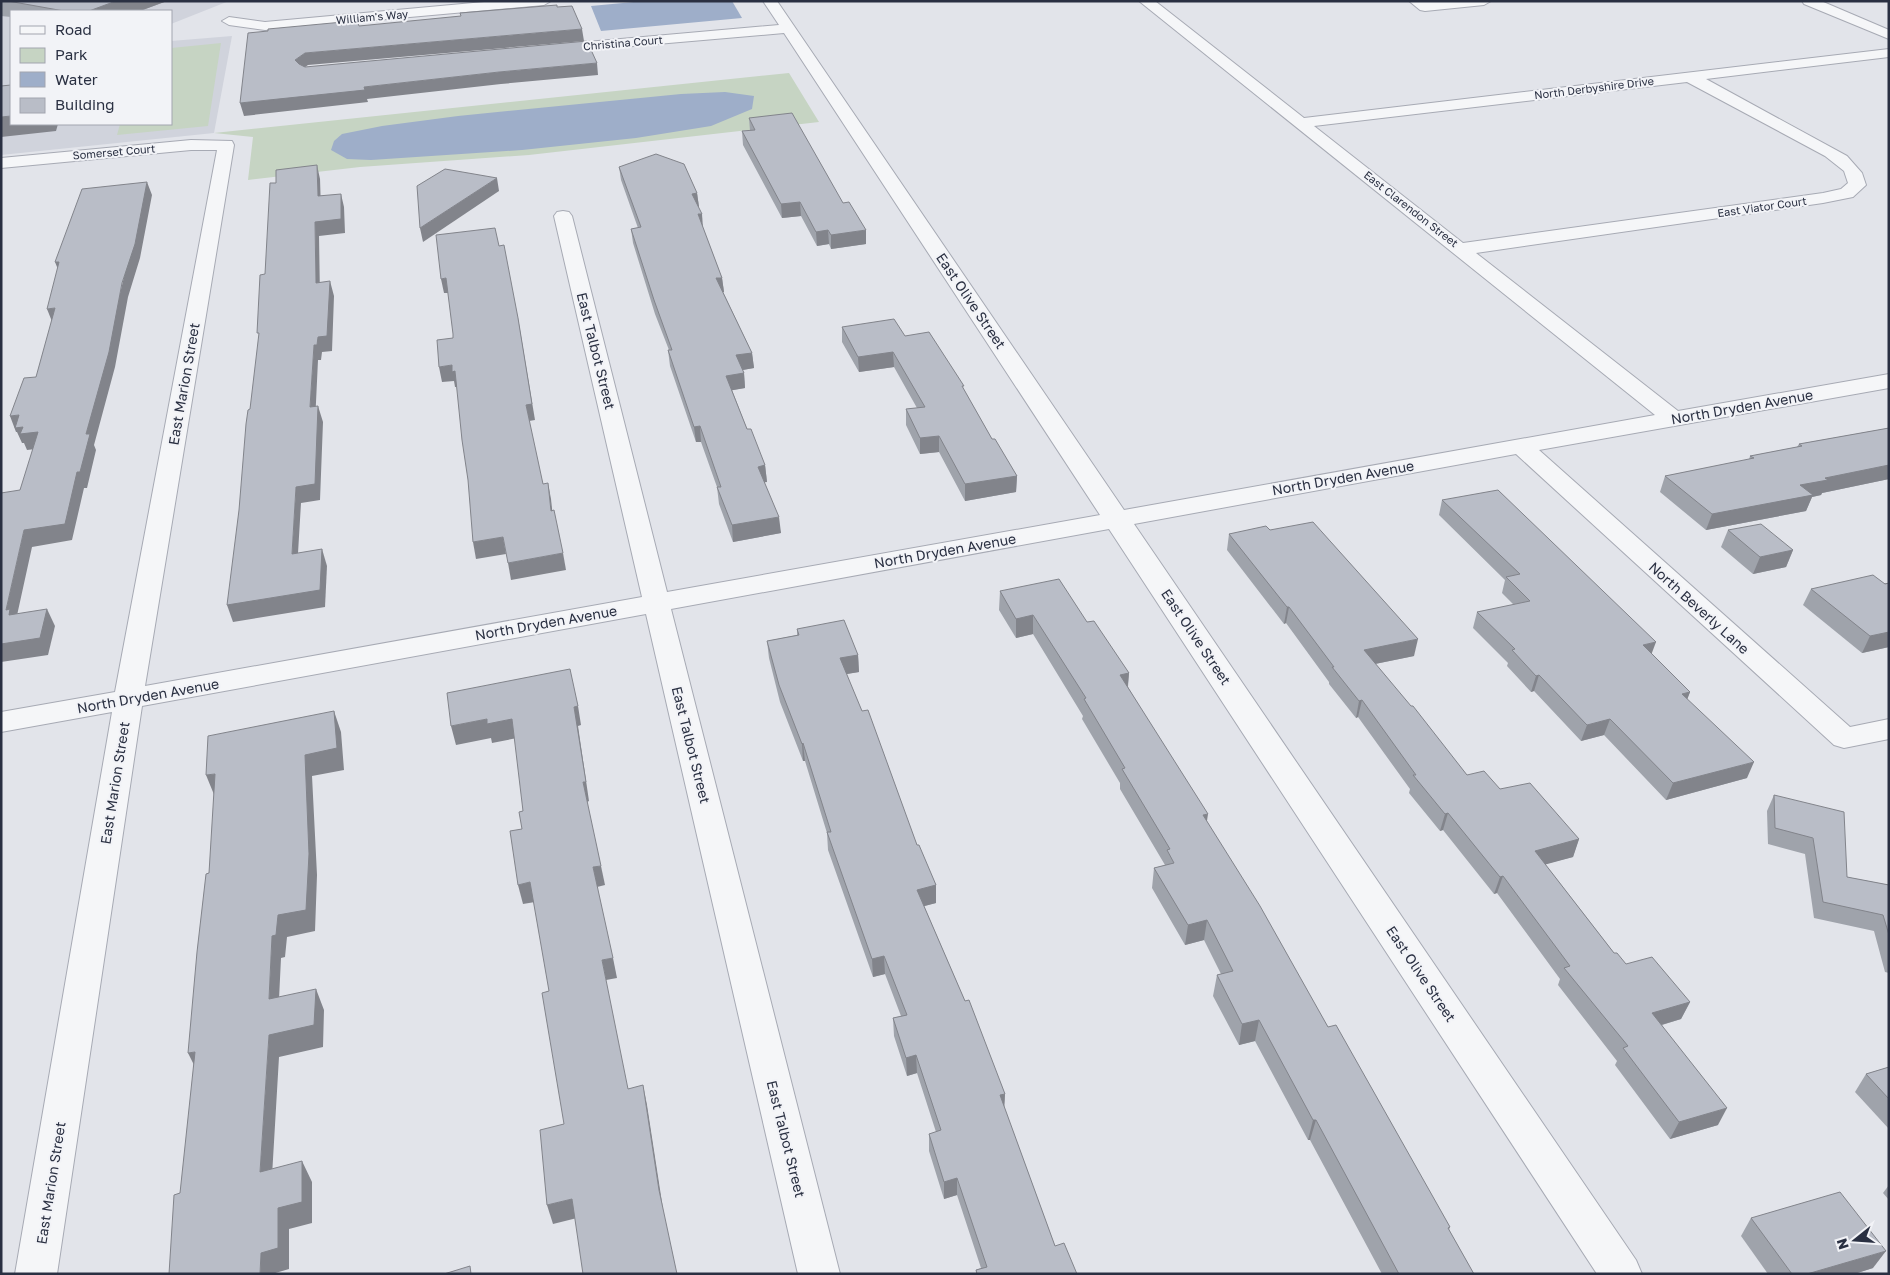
<svg xmlns="http://www.w3.org/2000/svg" width="1890" height="1275" font-family="'Golos Text',sans-serif">
	<rect width="100%" height="100%" fill="#e2e4ea"/>
	<!-- built -->
	<polygon fill="#d0d3dc" points="1,1 229,1 171,24 171,11 11,11 11,124 171,124 171,41 232,36 214,133 1,155"/>
	<!-- green -->
	<g fill="#c6d4c3">
		<polygon points="221,43 208,126 117,135 120,124 171,124 171,48"/>
		<polygon points="789,73 819,122 529,155 360,167 248,180 253,137 214,133"/>
	</g>
	<!-- water -->
	<g fill="#9eaec9">
		<polygon points="644,1 732,1 742,18 601,31 591,6"/>
		<polygon points="725,92 754,96 752,109 711,126 636,138 522,150 371,160 347,159 331,150 334,141 342,134 382,126 458,116 681,94"/>
	</g>
	<g fill="none" stroke-linecap="round" stroke-linejoin="round">
		<!-- minor casing -->
		<g stroke="#a7aab4" stroke-width="2">
			<g id="minor">
				<polygon points="495,1 551,1 544,5 265,30 229,25 222,21 229,17 265,22"/>
				<path d="M 763,1 L 777,1 L 1124,510 L 1655,415 L 1139,1 L 1155,1 L 1304,118 L 1889,49 L 1889,57 L 1706,79 L 1847,156 L 1862,173 L 1866,185 L 1853,197 L 1823,203 L 1476,253 L 1678,411 L 1889,374 L 1889,388 L 1539,450 L 1850,727 L 1889,719 L 1889,739 L 1844,748 L 1834,745 L 1516,454 L 1134,524 L 1636,1260 L 1642,1274 L 1597,1274 L 1109,529 L 671,609 L 840,1274 L 798,1274 L 646,614 L 142,706 L 57,1274 L 15,1274 L 112,712 L 1,732 L 1,712 L 115,692 L 217,150 L 191,150 L 1,168 L 1,158 L 191,140 L 232,141 L 234,145 L 145,686 L 642,597 L 554,216 L 557,212 L 563,211 L 569,212 L 572,216 L 667,592 L 1100,515 L 784,33 L 553,53 L 548,52 L 546,49 L 548,46 L 553,45 L 779,25 ZM 1687,82 L 1825,156 L 1844,171 L 1848,183 L 1841,189 L 1823,193 L 1463,243 L 1314,126 Z"/>
				<polygon points="1409,1 1491,1 1484,5 1425,11 1420,10"/>
				<polygon points="1802,1 1821,1 1889,30 1889,39 1804,4"/>
			</g>
		</g>
		<!-- minor -->
		<use href="#minor" fill="#f5f6f8" fill-rule="evenodd"/>
	</g>
	<!-- wall -->
	<g fill="#9fa3ab">
		<polygon points="1,1 167,1 140,11 11,11 11,17 1,16"/>
		<polygon points="749,118 866,244 831,249 829,244 817,246 801,216 782,218 743,145 742,131 750,131"/>
		<polygon points="619,167 697,193 699,207 698,207 703,228 722,278 724,292 723,292 752,353 754,368 742,370 744,373 745,388 732,390 747,429 765,465 767,482 764,482 781,533 733,542 719,504 717,487 701,442 696,442 670,366 668,350 669,350 655,314 633,243 631,229 638,228 621,180"/>
		<polygon points="842,327 905,336 964,390 992,439 1017,476 1016,492 965,501 939,452 920,454 906,425 906,409 917,408 894,367 859,372 842,342"/>
		<polygon points="1889,428 1889,479 1822,493 1821,495 1812,497 1806,511 1706,530 1660,492 1665,476 1749,460 1750,456 1797,447 1799,444"/>
		<polygon points="1442,500 1651,654 1690,692 1687,699 1747,778 1666,800 1604,735 1581,741 1534,691 1531,692 1507,666 1508,663 1473,628 1477,612 1514,605 1502,593 1505,580 1439,515"/>
		<polygon points="1270,530 1414,656 1375,664 1467,775 1500,789 1579,839 1573,857 1545,864 1614,953 1626,964 1690,1002 1681,1019 1662,1025 1718,1125 1670,1139 1615,1065 1617,1061 1558,985 1560,979 1497,893 1494,894 1443,830 1440,831 1409,793 1410,789 1358,717 1356,718 1329,684 1329,682 1286,623 1284,624 1227,550 1229,534"/>
		<polygon points="1728,530 1793,550 1786,567 1753,574 1721,547"/>
		<polygon points="1889,583 1889,647 1862,653 1803,605 1811,589"/>
		<polygon points="1000,591 1087,622 1129,673 1128,687 1328,1027 1450,1227 1449,1230 1474,1274 1382,1274 1310,1140 1308,1140 1255,1041 1239,1045 1213,996 1217,975 1221,974 1204,940 1185,945 1152,888 1154,868 1165,865 1120,789 1120,783 1082,719 1083,716 1033,634 1016,638 999,610"/>
		<polygon points="797,629 858,655 859,672 846,674 917,845 936,885 936,903 924,906 1005,1094 1004,1107 1055,1246 1077,1274 976,1274 976,1270 981,1268 957,1195 944,1199 929,1151 929,1134 936,1132 917,1073 907,1076 894,1036 893,1018 901,1016 885,974 873,977 828,850 827,833 805,761 803,761 780,702 769,658 767,641 797,635"/>
		<polygon points="1774,795 1847,877 1889,885 1889,973 1885,972 1874,931 1814,918 1805,854 1768,844 1767,811"/>
		<polygon points="1889,1067 1889,1129 1855,1092 1866,1074"/>
		<polygon points="1889,1185 1889,1200 1883,1193"/>
		<polygon points="1751,1218 1873,1268 1854,1274 1768,1274 1741,1236"/>
	</g>
	<!-- shaded-wall -->
	<g fill="#82848b">
		<polygon points="116,1 167,1 140,11 89,11"/>
		<polygon points="582,29 584,41 308,65 298,72 295,60 305,53"/>
		<polygon points="597,63 598,75 501,84 367,99 368,102 244,116 240,103 364,87 499,72"/>
		<polygon points="11,116 11,124 58,124 56,131 1,137 1,117"/>
		<polygon points="317,165 320,179 321,210 318,196"/>
		<polygon points="497,178 499,191 423,242 420,228"/>
		<polygon points="147,182 152,195 140,258 128,297 115,367 94,445 96,450 87,488 84,488 72,540 32,547 16,620 17,632 6,610 24,530 86,434"/>
		<polygon points="697,193 699,207 693,207 692,194"/>
		<polygon points="341,194 344,207 345,233 319,236 320,298 316,283 315,222"/>
		<polygon points="800,202 801,216 782,218 781,204"/>
		<polygon points="698,214 702,214 703,228"/>
		<polygon points="828,230 829,244 817,246 816,232"/>
		<polygon points="866,230 866,244 831,249 831,235"/>
		<polygon points="55,262 59,262 61,277"/>
		<polygon points="446,278 449,293 444,293 441,279"/>
		<polygon points="716,278 722,278 724,292 718,293"/>
		<polygon points="330,281 334,296 332,351 322,352 321,360 318,360 315,423 310,407 314,345 318,337"/>
		<polygon points="55,308 53,324 47,309"/>
		<polygon points="518,318 535,420 529,421 526,405"/>
		<polygon points="893,352 894,367 859,372 858,357"/>
		<polygon points="752,353 754,368 737,371 736,355"/>
		<polygon points="452,365 455,371 458,387 455,387 454,381 442,382 439,367"/>
		<polygon points="744,373 745,388 728,391 726,376"/>
		<polygon points="318,406 323,422 320,500 301,503 297,570 292,554 296,487"/>
		<polygon points="19,415 38,432 44,448 27,450 24,443 22,443 17,432 16,432 10,416"/>
		<polygon points="700,426 701,442 696,442 694,427"/>
		<polygon points="939,436 939,452 920,454 920,438"/>
		<polygon points="765,465 767,482 759,483 758,467"/>
		<polygon points="1889,465 1889,479 1822,493 1821,495 1812,497 1806,511 1706,530 1712,514 1800,485 1825,478"/>
		<polygon points="1017,476 1016,492 965,501 965,484"/>
		<polygon points="548,483 551,499 554,527 551,511"/>
		<polygon points="779,517 781,533 733,542 732,525"/>
		<polygon points="503,537 506,554 476,559 473,542"/>
		<polygon points="322,549 327,566 325,607 233,622 227,605"/>
		<polygon points="1793,550 1786,567 1753,574 1760,557"/>
		<polygon points="563,553 566,570 511,580 508,563"/>
		<polygon points="1287,607 1289,607 1286,623 1284,624"/>
		<polygon points="47,609 55,626 48,655 1,662 1,644"/>
		<polygon points="1033,615 1033,634 1016,638 1016,619"/>
		<polygon points="1889,632 1889,647 1862,653 1870,636"/>
		<polygon points="1418,639 1414,656 1360,667 1364,650"/>
		<polygon points="1656,642 1650,658 1643,645"/>
		<polygon points="858,655 859,672 841,675 840,658"/>
		<polygon points="1129,673 1127,693 1120,675"/>
		<polygon points="1539,675 1534,691 1531,692 1536,676"/>
		<polygon points="1690,692 1684,708 1682,694"/>
		<polygon points="1362,700 1358,717 1356,718 1359,701"/>
		<polygon points="578,706 581,725 578,726 589,801 587,802 583,782 574,707"/>
		<polygon points="334,711 341,732 344,770 312,776 317,875 315,931 287,937 285,957 281,958 278,1020 269,999 272,936 278,915 305,755"/>
		<polygon points="487,719 512,719 517,738 492,743 491,738 456,745 451,726"/>
		<polygon points="1610,719 1604,735 1581,741 1587,725"/>
		<polygon points="803,743 805,761 803,761 802,744"/>
		<polygon points="1754,762 1747,778 1666,800 1673,783"/>
		<polygon points="215,774 215,797 206,775"/>
		<polygon points="1448,813 1443,830 1440,831 1445,814"/>
		<polygon points="1208,814 1205,834 1203,815"/>
		<polygon points="1579,839 1573,857 1529,869 1535,851"/>
		<polygon points="601,866 605,885 597,887 593,867"/>
		<polygon points="1503,876 1497,893 1494,894 1500,877"/>
		<polygon points="530,882 535,902 523,904 518,885"/>
		<polygon points="936,885 936,903 917,908 917,890"/>
		<polygon points="1207,920 1204,940 1185,945 1188,925"/>
		<polygon points="884,956 885,974 873,977 872,959"/>
		<polygon points="613,958 617,978 606,980 602,960"/>
		<polygon points="316,989 324,1010 323,1047 279,1057 271,1193 260,1172 269,1035"/>
		<polygon points="1690,1002 1681,1019 1644,1030 1652,1013"/>
		<polygon points="1259,1020 1255,1041 1239,1045 1242,1024"/>
		<polygon points="195,1052 199,1075 188,1053"/>
		<polygon points="916,1055 917,1073 907,1076 906,1058"/>
		<polygon points="643,1085 647,1105 663,1209 659,1190"/>
		<polygon points="1005,1094 1004,1112 1000,1095"/>
		<polygon points="1727,1108 1718,1125 1670,1139 1679,1122"/>
		<polygon points="1313,1120 1316,1120 1310,1140 1308,1140"/>
		<polygon points="302,1161 312,1182 312,1223 289,1229 289,1269 272,1274 260,1274 261,1253 278,1208"/>
		<polygon points="957,1178 957,1195 944,1199 944,1182"/>
		<polygon points="572,1199 577,1218 553,1224 547,1205"/>
		<polygon points="1886,1251 1873,1268 1854,1274 1807,1274"/>
	</g>
	<!-- building -->
	<g fill="#b9bdc7" stroke="#82848b">
		<polygon points="8,1 116,1 89,11 64,11"/>
		<polygon points="557,5 557,7 572,6 582,29 305,53 295,60 299,64 305,67 587,41 597,63 499,72 364,87 365,90 240,103 248,33 268,31 268,29 343,22 343,24 358,23 359,26 461,16 460,13"/>
		<polygon points="11,85 11,116 1,117 1,86"/>
		<polygon points="792,113 843,203 849,202 866,230 831,235 828,230 816,232 800,202 781,204 742,131 755,130 749,118"/>
		<polygon points="656,154 684,164 697,193 692,194 702,214 698,214 722,278 716,278 752,353 736,355 744,373 726,376 747,429 751,429 765,465 758,467 779,517 732,525 717,487 721,487 700,426 694,427 668,350 672,350 654,300 631,229 641,227 619,167"/>
		<polygon points="317,165 318,196 341,194 341,219 315,222 316,283 330,281 327,336 318,337 317,345 314,345 310,407 318,406 315,484 296,487 292,554 322,549 320,590 227,605 239,510 246,424 248,410 250,409 259,333 257,333 260,275 265,274 270,183 276,183 276,170"/>
		<polygon points="445,169 497,178 420,228 417,186"/>
		<polygon points="147,182 135,244 122,283 109,352 86,434 90,434 80,472 77,472 65,524 24,530 6,610 10,609 9,615 47,609 40,638 1,644 1,493 20,490 38,432 20,434 23,427 15,428 19,415 10,416 24,378 36,377 55,308 47,309 59,262 55,262 82,189"/>
		<polygon points="495,228 499,246 504,245 518,318 532,404 526,405 543,484 548,483 551,511 554,510 563,553 508,563 503,537 473,542 468,480 462,440 455,371 452,372 452,365 439,367 437,340 453,338 453,334 446,278 441,279 436,235"/>
		<polygon points="894,319 905,336 929,332 964,386 962,386 992,439 995,439 1017,476 965,484 939,436 920,438 906,409 925,407 893,352 858,357 842,327"/>
		<polygon points="1889,428 1889,465 1825,478 1828,480 1800,485 1813,495 1712,514 1665,476 1754,458 1750,456 1802,446 1799,444"/>
		<polygon points="1498,490 1656,642 1643,645 1690,692 1682,694 1754,762 1673,783 1610,719 1587,725 1539,675 1536,676 1512,650 1515,649 1477,612 1530,601 1506,577 1520,574 1442,500"/>
		<polygon points="1313,522 1418,639 1364,650 1411,706 1413,706 1467,775 1484,771 1500,789 1530,783 1579,839 1535,851 1614,953 1617,953 1626,964 1652,957 1690,1002 1652,1013 1727,1108 1679,1122 1623,1048 1628,1046 1564,968 1570,966 1503,876 1500,877 1448,813 1445,814 1413,775 1416,775 1362,700 1359,701 1332,667 1334,667 1289,607 1287,607 1229,534 1266,526 1270,530"/>
		<polygon points="1761,524 1793,550 1760,557 1728,530"/>
		<polygon points="1873,575 1885,584 1889,583 1889,632 1870,636 1811,589"/>
		<polygon points="1059,579 1087,622 1094,621 1129,673 1120,675 1208,814 1203,815 1260,906 1328,1027 1336,1025 1450,1227 1448,1228 1474,1274 1399,1274 1316,1120 1313,1120 1259,1020 1242,1024 1217,975 1233,971 1207,920 1188,925 1154,868 1174,863 1167,850 1170,849 1122,769 1125,768 1084,699 1086,698 1033,615 1016,619 1000,591"/>
		<polygon points="844,620 858,655 840,658 862,711 868,710 917,845 919,845 936,885 917,890 965,1001 969,1000 1005,1094 1000,1095 1055,1246 1064,1243 1077,1274 977,1274 976,1270 987,1267 957,1178 944,1182 929,1134 941,1130 916,1055 906,1058 893,1018 907,1015 884,956 872,959 827,832 831,832 803,743 802,744 779,685 767,641 799,635 797,629"/>
		<polygon points="570,669 578,706 574,707 586,782 583,782 601,866 593,867 613,958 602,960 628,1089 643,1085 659,1190 677,1274 583,1274 572,1199 547,1205 540,1130 564,1124 542,993 549,991 530,882 518,885 510,831 522,829 519,812 523,811 512,719 487,724 487,719 451,726 447,693"/>
		<polygon points="334,711 337,748 305,755 309,854 306,910 278,915 276,935 272,936 269,999 316,989 314,1025 269,1035 260,1172 302,1161 302,1202 278,1208 278,1248 261,1253 260,1274 169,1274 174,1195 180,1193 195,1052 188,1053 197,952 206,874 209,873 215,774 206,775 208,736"/>
		<polygon points="1774,795 1844,812 1847,877 1889,885 1889,935 1883,915 1823,902 1813,838 1775,828"/>
		<polygon points="1889,1067 1889,1099 1866,1074"/>
		<polygon points="1840,1192 1886,1251 1807,1274 1792,1274 1751,1218"/>
		<polygon points="470,1266 471,1274 444,1274"/>
	</g>
	<g text-anchor="middle" stroke-width="4" stroke-linejoin="round" paint-order="stroke">
		<!-- far-street labels -->
		<g font-size="11" fill="#2a3042" stroke="#f2f3f7">
			<text transform="translate(372 17) rotate(-5)" y="4">William's Way</text>
			<text transform="translate(623 43) rotate(-5)" y="4">Christina Court</text>
			<text transform="translate(1594 88) rotate(-7)" y="4">North Derbyshire Drive</text>
			<text transform="translate(114 152) rotate(-5)" y="4">Somerset Court</text>
			<text transform="translate(1762 207) rotate(-8)" y="4">East Viator Court</text>
			<text transform="translate(1411 209) rotate(38)" y="4">East Clarendon Street</text>
		</g>
		<!-- street labels -->
		<g font-size="14" fill="#2a3042" stroke="#f2f3f7">
			<text transform="translate(971 301) rotate(56)" y="5">East Olive Street</text>
			<text transform="translate(596 351) rotate(76)" y="5">East Talbot Street</text>
			<text transform="translate(184 384) rotate(-80)" y="5">East Marion Street</text>
			<text transform="translate(1742 407) rotate(-10)" y="5">North Dryden Avenue</text>
			<text transform="translate(1343 478) rotate(-10)" y="5">North Dryden Avenue</text>
			<text transform="translate(945 551) rotate(-10)" y="5">North Dryden Avenue</text>
			<text transform="translate(1699 608) rotate(42)" y="5">North Beverly Lane</text>
			<text transform="translate(546 623) rotate(-10)" y="5">North Dryden Avenue</text>
			<text transform="translate(1196 637) rotate(56)" y="5">East Olive Street</text>
			<text transform="translate(148 696) rotate(-10)" y="5">North Dryden Avenue</text>
			<text transform="translate(691 745) rotate(76)" y="5">East Talbot Street</text>
			<text transform="translate(115 783) rotate(-81)" y="5">East Marion Street</text>
			<text transform="translate(1421 974) rotate(56)" y="5">East Olive Street</text>
			<text transform="translate(786 1139) rotate(76)" y="5">East Talbot Street</text>
			<text transform="translate(51 1183) rotate(-81)" y="5">East Marion Street</text>
		</g>
	</g>
	<!-- border -->
	<rect width="1890" height="1275" fill="none" stroke="#2a3042" stroke-width="5"/>
	<!-- legend -->
	<rect x="10" y="10" width="162" height="115" fill="#f2f3f7" stroke="#a2a5af"/>
	<rect x="20" y="26" width="25" height="8" fill="#f5f6f8" stroke="#a2a5af"/>
	<text x="55" y="35" font-size="15" fill="#2a3042">Road</text>
	<rect x="20" y="48" width="25" height="15" fill="#c6d4c3" stroke="#a2a5af"/>
	<text x="55" y="60" font-size="15" fill="#2a3042">Park</text>
	<rect x="20" y="72" width="25" height="15" fill="#9eaec9" stroke="#a2a5af"/>
	<text x="55" y="85" font-size="15" fill="#2a3042">Water</text>
	<rect x="20" y="98" width="25" height="15" fill="#b9bdc7" stroke="#a2a5af"/>
	<text x="55" y="110" font-size="15" fill="#2a3042">Building</text>
	<!-- north arrow -->
	<g transform="translate(1855 1240) rotate(253)" stroke="#f2f3f7" stroke-width="4" paint-order="stroke">
	<path d="M0-4L9 19L0 12L-9 19Z" fill="#2a3042"/>
	<text y="-8" font-size="14" font-weight="bold" text-anchor="middle" fill="#2a3042">N</text>
	</g>
</svg>
